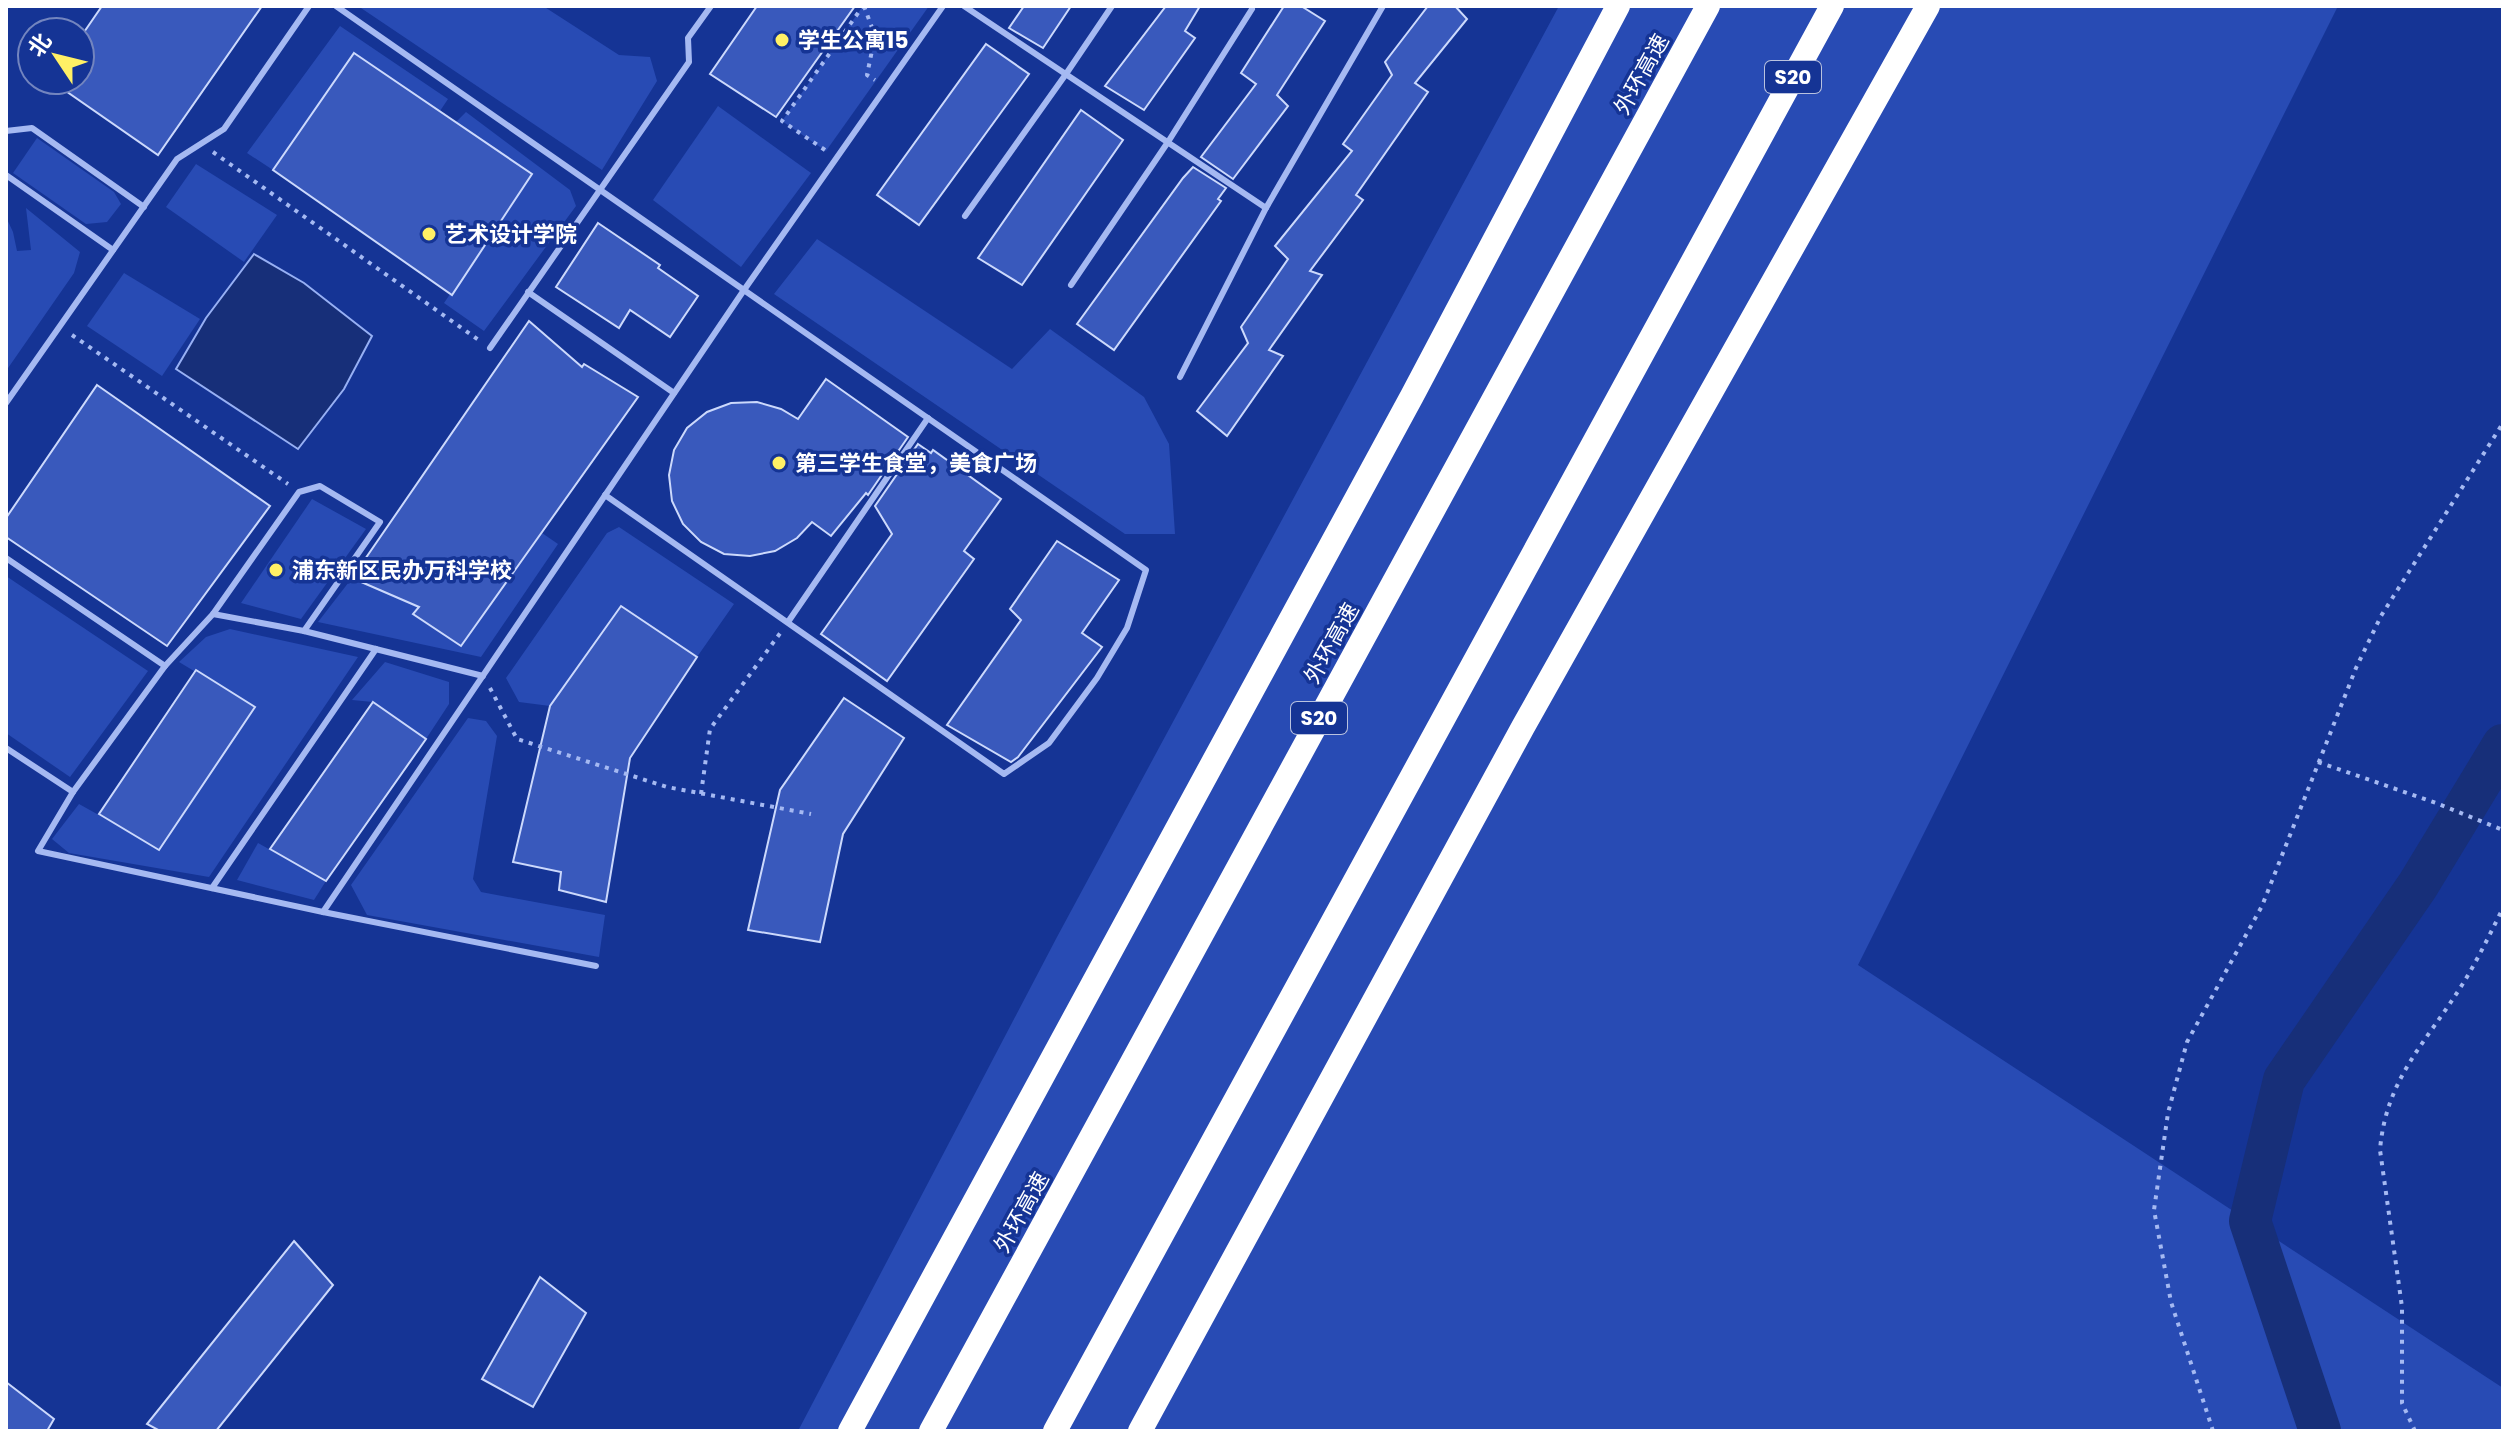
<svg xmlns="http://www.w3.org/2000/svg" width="2509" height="1437" font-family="Poppins,'Noto Sans SC',sans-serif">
	<rect width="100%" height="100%" fill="#153495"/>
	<!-- green -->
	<g fill="#284bb4">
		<polygon points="358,6 543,6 619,55 650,57 657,81 602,170"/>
		<polygon points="863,6 929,6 826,151 782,121"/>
		<polygon points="1559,6 2338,6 1858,965 2503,1388 2503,1431 798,1431 1057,937"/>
		<polygon points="340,26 448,99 440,111 354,54 273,170 247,153"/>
		<polygon points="718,106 811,173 741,267 653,200"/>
		<polygon points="466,112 570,190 576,206 484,331 444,303 532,174 456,122"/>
		<polygon points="37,138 114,192 121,204 107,222 86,224 13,173"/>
		<polygon points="196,164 277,215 244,262 166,207"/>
		<polygon points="26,208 80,252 74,273 6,371 6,217 13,232 17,251 31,250"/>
		<polygon points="817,239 1012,369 1050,329 1144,397 1169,444 1175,534 1125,534 774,294"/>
		<polygon points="124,273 200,319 162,376 87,326"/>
		<polygon points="312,499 366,529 301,619 241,603"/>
		<polygon points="619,527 734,604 697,657 621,606 550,706 519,702 506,678 607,533"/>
		<polygon points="542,533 558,544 481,657 318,622 352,578 399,598 429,591 413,615 461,646"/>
		<polygon points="6,576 148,671 70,777 6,733"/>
		<polygon points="230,629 358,657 209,877 69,853 52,839 79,804 160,849 254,707 179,662 206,637"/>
		<polygon points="385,662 449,682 449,704 426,739 373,702 352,700"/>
		<polygon points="468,718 486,721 497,736 473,879 481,892 605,915 599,957 367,915 351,885"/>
		<polygon points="258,843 326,881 314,900 237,880"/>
	</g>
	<!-- water -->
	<polygon fill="#172f79" stroke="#97b0f4" stroke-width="2" points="254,254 304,283 372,336 344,389 298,449 176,369 206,318"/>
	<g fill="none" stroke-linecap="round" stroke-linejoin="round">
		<!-- river -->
		<polyline stroke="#172f79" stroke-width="42" points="2320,1431 2250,1221 2284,1080 2418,885 2503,745"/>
	</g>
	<!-- building -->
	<g fill="#3959bc" stroke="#ccd9fc" stroke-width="2">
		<polygon points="102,6 262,6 158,155 50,80 80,80 80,38"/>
		<polygon points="757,6 855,6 776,117 710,74"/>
		<polygon points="1024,6 1071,6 1043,48 1009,28"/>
		<polygon points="1166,6 1200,6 1185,31 1195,38 1144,110 1105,86"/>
		<polygon points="1284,6 1301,6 1325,21 1277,95 1288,106 1233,179 1201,157 1256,84 1241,73"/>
		<polygon points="1428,6 1455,6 1467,19 1415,83 1428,92 1356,195 1363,200 1310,271 1322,275 1269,350 1283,356 1227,436 1197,411 1248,343 1241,327 1288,259 1275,246 1352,151 1343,144 1392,75 1385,62"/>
		<polygon points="986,44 1029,74 919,225 877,195"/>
		<polygon points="354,53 532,174 452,295 273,170"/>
		<polygon points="1081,110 1123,140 1022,285 978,258"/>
		<polygon points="1193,167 1226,188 1218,199 1221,201 1114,350 1077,324 1183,178"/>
		<polygon points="598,223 660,265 658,268 698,296 670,337 630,310 619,328 556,287"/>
		<polygon points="529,321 582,367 584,364 638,397 461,646 413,614 419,607 352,578"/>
		<polygon points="826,379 908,437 868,495 866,493 831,536 812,522 797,538 775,551 750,556 724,554 701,542 683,524 672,501 669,475 674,450 687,428 707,412 731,403 757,402 781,409 798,419"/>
		<polygon points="97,385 270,506 167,646 6,537 6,518"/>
		<polygon points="918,444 931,453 933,450 1001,499 964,551 974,559 887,681 821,634 892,534 875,506"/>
		<polygon points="1057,541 1119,580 1082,633 1102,647 1018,757 1011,762 947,725 1021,620 1010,609"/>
		<polygon points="621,606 697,657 630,758 606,902 559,890 561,872 513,862 550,706"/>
		<polygon points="196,670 255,707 159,850 99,814"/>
		<polygon points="844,698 904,738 843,834 820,942 748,930 780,790"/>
		<polygon points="373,702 426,739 326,881 270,849"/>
		<polygon points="294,1241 333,1285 216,1431 160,1431 147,1424"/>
		<polygon points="540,1277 586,1313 533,1407 482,1379"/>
		<polygon points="6,1382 54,1419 47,1431 6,1431"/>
	</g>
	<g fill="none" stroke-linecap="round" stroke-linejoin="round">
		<!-- path -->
		<g stroke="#a5b9f2" stroke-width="4" stroke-dasharray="4 6" stroke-linecap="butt">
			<polyline points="864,6 875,36 867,75 875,80"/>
			<polyline points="825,150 782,121 863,6"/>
			<polyline points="213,152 480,341"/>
			<polyline points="72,335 288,484"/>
			<polyline points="490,688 517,739 667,787 811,814"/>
			<polyline points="2318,762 2436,803 2503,830"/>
			<polyline points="701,794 710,729 781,632"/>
			<polyline points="2213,1431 2171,1302 2154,1210 2168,1113 2187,1042 2262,906 2356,668 2381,616 2503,423"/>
			<path d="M 2415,1431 L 2402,1403 L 2402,1307 L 2380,1150 C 2386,1078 2426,1043 2462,985 C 2477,961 2490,934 2503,908"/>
		</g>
		<!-- service -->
		<g stroke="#a5b9f2" stroke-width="6">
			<polyline points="336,6 1146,570 1127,628 1097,678 1049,743 1004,774 605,495"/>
			<polyline points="964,6 1266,208"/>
			<polyline points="6,131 32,128 144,207"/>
			<polyline points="6,175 113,250"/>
			<polyline points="965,216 1066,74 1112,6"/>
			<polyline points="1071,285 1168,142 1252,9"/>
			<polyline points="528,292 674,393"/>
			<polyline points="490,348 689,62 688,38 711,6"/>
			<polyline points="1180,377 1266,208 1383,6"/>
			<polyline points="6,403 177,159 224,129 309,6"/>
			<polyline points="6,558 165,666"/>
			<polyline points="213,614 304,631 483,676"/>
			<polyline points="788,622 928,418"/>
			<polyline points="304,631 380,522 320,486 299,492 213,614 165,666 73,792 38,851 323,912 596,966"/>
			<polyline points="6,748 73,792"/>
			<polyline points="212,888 376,649"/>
			<polyline points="323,912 744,290 943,6"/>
		</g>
		<!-- motorway -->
		<g stroke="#fff" stroke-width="24">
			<polyline points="850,1431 1412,396 1618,6"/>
			<polyline points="931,1431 1708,6"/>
			<polyline points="1055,1431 1832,6"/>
			<polyline points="1140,1431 1523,727 1928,6"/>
		</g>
	</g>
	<!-- markers -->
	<g fill="#fff065" stroke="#153495" stroke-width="3">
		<circle cx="782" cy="40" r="8"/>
		<circle cx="429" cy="234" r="8"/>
		<circle cx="779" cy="463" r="8"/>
		<circle cx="276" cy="570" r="8"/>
	</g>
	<g text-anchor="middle" stroke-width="7" stroke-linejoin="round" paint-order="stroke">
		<!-- shield labels -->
		<g fill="#153495" stroke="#b9c2df" stroke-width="2">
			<rect x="1765" y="61" width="56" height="32" rx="6"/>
			<rect x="1291" y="702" width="56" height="32" rx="6"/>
		</g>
		<g font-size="20" font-weight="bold" fill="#fff">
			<text x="1793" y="84">S20</text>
			<text x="1319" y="725">S20</text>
		</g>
		<!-- poi labels -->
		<g font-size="22" font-weight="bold" fill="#fff" stroke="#153495" text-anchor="start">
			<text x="798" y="48">学生公寓15</text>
			<text x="445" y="242">艺术设计学院</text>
			<text x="795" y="471">第三学生食堂，美食广场</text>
			<text x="292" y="578">浦东新区民办万科学校</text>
		</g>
		<!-- street labels -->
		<g font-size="22" fill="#fff" stroke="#153495">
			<text transform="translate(1641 74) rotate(-61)" y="8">外环高速</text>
			<text transform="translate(1331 643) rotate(-61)" y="8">外环高速</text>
			<text transform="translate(1021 1212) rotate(-61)" y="8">外环高速</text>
		</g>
	</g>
	<!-- border -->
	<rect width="2509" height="1437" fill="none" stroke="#ffffff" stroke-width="16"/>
	<!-- north arrow -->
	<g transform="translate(56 56) rotate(305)"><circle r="38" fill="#153495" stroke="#7385bf" stroke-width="2"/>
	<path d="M0-6L14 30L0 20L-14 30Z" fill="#fff065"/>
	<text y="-12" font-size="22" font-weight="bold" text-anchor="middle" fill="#ffffff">北</text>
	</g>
</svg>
